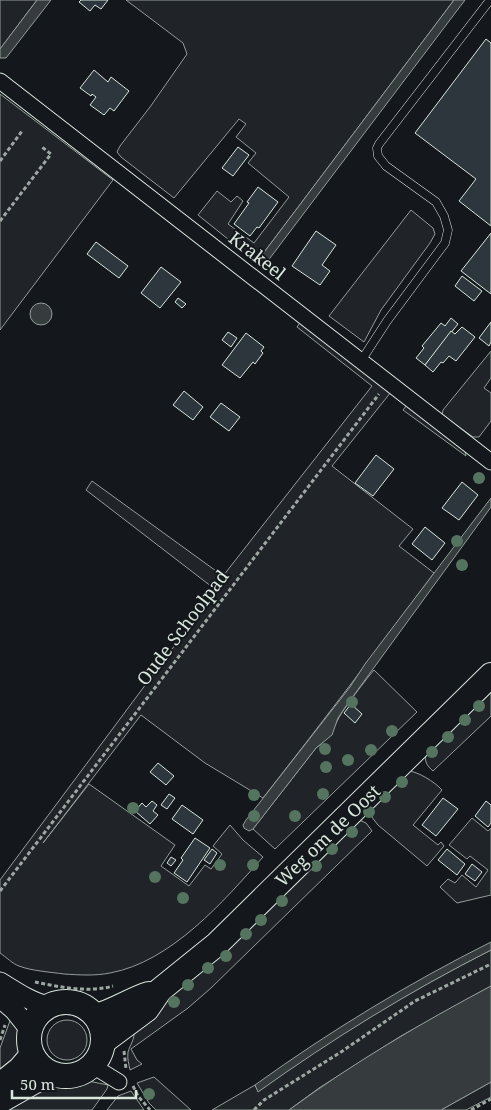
<svg xmlns="http://www.w3.org/2000/svg" width="491" height="1110" font-family="'Noto Serif',serif">
	<rect width="100%" height="100%" fill="#14181c"/>
	<!-- green -->
	<g fill="#202428" stroke="#939e99">
		<polygon points="0,0 37,0 0,49"/>
		<polygon points="126,0 454,0 259,259 259,264 198,215 217,191 231,202 237,196 243,201 228,224 254,243 289,197 248,163 256,153 236,137 246,124 239,119 174,198 121,157 117,152 120,146 150,107 187,54 183,43"/>
		<polygon points="0,94 113,180 0,330"/>
		<polygon points="411,210 433,228 435,234 430,243 381,310 364,342 329,316"/>
		<path d="M 301,321 L 391,392 L 332,466 L 413,529 L 399,546 L 434,573 C 378,649 321,724 263,798 L 205,763 L 141,715 L 43,843 L 89,784 L 175,845 L 161,866 L 189,886 L 205,865 L 211,869 L 222,854 L 213,846 L 230,825 L 243,840 L 263,857 C 224,901 171,962 110,973 C 95,976 79,975 64,974 C 50,972 32,971 19,966 C 13,964 6,957 0,953 L 0,880 L 216,590 L 86,490 L 92,481 L 223,576 L 372,386 L 297,327 Z"/>
		<polygon points="491,351 491,378 484,388 491,393 491,421 479,437 473,437 442,415 443,410"/>
		<polygon points="407,405 465,451 466,456 403,410"/>
		<path d="M 374,670 L 417,712 L 275,849 L 253,829 L 316,748 C 333,736 333,726 343,711 C 353,697 363,683 374,670 Z"/>
		<path d="M 491,690 L 491,716 L 433,771 C 427,766 424,761 426,753 Z"/>
		<path d="M 408,771 C 417,771 435,782 442,790 L 413,825 L 438,845 L 441,842 L 444,846 L 427,866 L 378,825 L 368,812 Z"/>
		<polygon points="472,818 488,831 491,828 491,895 457,903 440,887 448,879 455,883 462,875 476,887 488,870 470,856 467,859 449,845"/>
		<path d="M 357,819 L 366,823 L 372,831 L 211,988 L 188,1008 L 131,1049 L 137,1060 L 142,1064 L 130,1070 C 129,1064 127,1059 128,1052 C 130,1045 135,1039 134,1031 Z"/>
		<path d="M 491,950 L 491,986 L 401,1036 L 319,1088 L 289,1110 L 212,1110 L 255,1085 L 259,1091 C 332,1038 410,991 491,950 Z"/>
		<polygon points="11,1018 23,1034 22,1049 0,1078 0,1048"/>
		<circle cx="67" cy="1040" r="20"/>
		<polygon points="154,1077 191,1110 156,1110 149,1103 137,1083"/>
		<polygon points="88,1081 108,1085 107,1089 92,1110 0,1110 55,1083 69,1084"/>
		<polygon points="491,1082 491,1097 466,1110 441,1110"/>
		<polygon points="131,1091 144,1110 107,1110 118,1096"/>
	</g>
	<!-- water -->
	<g fill="#363b3e" stroke="#939e99">
		<polygon points="37,0 51,0 6,58 0,58 0,49"/>
		<polygon points="454,0 465,0 264,266 262,266 259,264 259,259"/>
		<circle cx="41" cy="314" r="11"/>
		<polygon points="491,498 491,507 346,706 338,718 332,735 316,748 253,829 249,831 244,828 243,825 246,820 350,687 365,664"/>
		<path d="M 491,942 L 491,950 C 410,991 332,1039 258,1092 L 255,1085 C 330,1031 409,983 491,942 Z"/>
		<path d="M 491,986 L 491,1082 L 441,1110 L 289,1110 C 353,1063 421,1023 491,986 Z"/>
	</g>
	<!-- building -->
	<g fill="#2c363c" stroke="#d8e6dc">
		<polygon points="81,0 108,0 101,9 95,5 90,11 79,2"/>
		<polygon points="486,39 491,43 491,226 459,201 476,179 415,133"/>
		<polygon points="94,70 108,82 111,77 129,91 114,111 110,108 104,115 90,105 96,97 92,94 91,96 80,88"/>
		<polygon points="238,147 249,155 233,176 222,168"/>
		<polygon points="258,187 278,202 259,228 257,227 250,236 234,224 249,203 247,202"/>
		<polygon points="316,231 336,245 322,265 330,271 320,285 292,266"/>
		<polygon points="491,233 491,294 461,271"/>
		<polygon points="96,242 128,266 119,278 87,254"/>
		<polygon points="161,267 181,282 160,308 141,293"/>
		<polygon points="462,276 482,291 474,301 455,286"/>
		<polygon points="178,298 186,304 182,308 175,302"/>
		<polygon points="451,318 458,324 425,365 416,358 424,348 422,346 441,323 445,326"/>
		<polygon points="491,322 491,342 489,346 479,338"/>
		<polygon points="462,327 475,337 456,361 449,356 443,363 441,362 433,372 425,365 451,331 455,334"/>
		<polygon points="228,332 237,338 231,347 222,340"/>
		<polygon points="246,333 264,347 261,351 263,353 255,364 253,362 240,378 222,365"/>
		<polygon points="184,391 203,407 193,420 173,405"/>
		<polygon points="221,403 240,417 229,431 210,417"/>
		<polygon points="376,455 394,469 373,496 355,483"/>
		<polygon points="462,482 478,495 459,520 442,508"/>
		<polygon points="425,527 445,543 432,560 412,544"/>
		<polygon points="351,704 362,714 355,723 344,713"/>
		<polygon points="158,763 174,776 166,785 150,772"/>
		<polygon points="169,794 175,798 167,809 161,805"/>
		<polygon points="443,798 458,809 436,836 422,825"/>
		<polygon points="152,801 157,805 153,811 158,815 150,824 135,811 142,803 146,807"/>
		<polygon points="486,801 491,805 491,823 488,827 475,816"/>
		<polygon points="182,805 203,820 193,834 172,819"/>
		<polygon points="195,838 210,848 187,882 174,873 183,860 181,858"/>
		<polygon points="212,849 217,853 210,864 204,860"/>
		<polygon points="447,849 465,864 457,875 438,860"/>
		<polygon points="171,857 176,860 171,866 167,863"/>
		<polygon points="472,864 482,872 475,881 465,874"/>
	</g>
	<g fill="none" stroke-linecap="round" stroke-linejoin="round">
		<!-- service casing -->
		<g stroke="#d8e6dc" stroke-width="9">
			<polyline id="service" points="361,361 387,321 445,243 448,230 444,216 436,202 386,166 378,156 377,148 379,144 490,0"/>
		</g>
		<!-- minor casing -->
		<g stroke="#d8e6dc" stroke-width="17">
			<g id="minor">
				<polyline points="0,81 491,462"/>
				<polyline points="93,1066 119,1082"/>
			</g>
		</g>
		<!-- tertiary casing -->
		<g stroke="#d8e6dc" stroke-width="21">
			<g id="tertiary">
				<path d="M 0,982 C 15,991 30,1002 48,1006"/>
				<polyline points="0,998 14,1010 30,1030"/>
			</g>
		</g>
		<!-- primary casing -->
		<g stroke="#d8e6dc" stroke-width="26">
			<g id="primary">
				<circle cx="66" cy="1039" r="37"/>
				<path d="M 96,1016 C 115,1011 130,1000 149,994"/>
				<polyline points="104,1041 147,1009 160,990 217,944 491,675"/>
				<polyline points="0,1085 20,1069 32,1055"/>
				<polyline points="0,1101 49,1073"/>
			</g>
		</g>
		<!-- path -->
		<g stroke="#9da8a2" stroke-width="3" stroke-dasharray="4 2.5" stroke-linecap="butt">
			<polyline points="0,161 22,131"/>
			<polyline points="0,221 51,154 42,147"/>
			<polyline points="0,891 379,394"/>
			<path d="M 35,982 C 59,987 89,993 113,986"/>
			<polyline points="0,1040 5,1025"/>
			<polyline points="124,1051 126,1069"/>
			<polyline points="133,1086 138,1096 150,1110"/>
			<polyline points="254,1110 264,1100 341,1052 415,1001 491,964"/>
			<polyline points="471,1110 491,1099"/>
		</g>
		<!-- service -->
		<use href="#service" stroke="#14181c" stroke-width="8"/>
		<!-- minor -->
		<use href="#minor" stroke="#14181c" stroke-width="15"/>
		<!-- tertiary -->
		<use href="#tertiary" stroke="#14181c" stroke-width="19"/>
		<!-- primary -->
		<use href="#primary" stroke="#14181c" stroke-width="24"/>
	</g>
	<!-- trees -->
	<g fill="#55745f">
		<circle cx="479" cy="478" r="6"/>
		<circle cx="457" cy="541" r="6"/>
		<circle cx="462" cy="565" r="6"/>
		<circle cx="352" cy="702" r="6"/>
		<circle cx="479" cy="706" r="6"/>
		<circle cx="465" cy="720" r="6"/>
		<circle cx="392" cy="731" r="6"/>
		<circle cx="448" cy="737" r="6"/>
		<circle cx="325" cy="749" r="6"/>
		<circle cx="371" cy="750" r="6"/>
		<circle cx="432" cy="752" r="6"/>
		<circle cx="348" cy="760" r="6"/>
		<circle cx="326" cy="767" r="6"/>
		<circle cx="402" cy="782" r="6"/>
		<circle cx="323" cy="794" r="6"/>
		<circle cx="254" cy="795" r="6"/>
		<circle cx="385" cy="797" r="6"/>
		<circle cx="133" cy="808" r="6"/>
		<circle cx="369" cy="812" r="6"/>
		<circle cx="254" cy="816" r="6"/>
		<circle cx="295" cy="816" r="6"/>
		<circle cx="352" cy="832" r="6"/>
		<circle cx="332" cy="849" r="6"/>
		<circle cx="220" cy="865" r="6"/>
		<circle cx="253" cy="865" r="6"/>
		<circle cx="316" cy="866" r="6"/>
		<circle cx="155" cy="877" r="6"/>
		<circle cx="183" cy="898" r="6"/>
		<circle cx="282" cy="901" r="6"/>
		<circle cx="261" cy="920" r="6"/>
		<circle cx="246" cy="934" r="6"/>
		<circle cx="226" cy="956" r="6"/>
		<circle cx="208" cy="968" r="6"/>
		<circle cx="188" cy="985" r="6"/>
		<circle cx="174" cy="1002" r="6"/>
		<circle cx="149" cy="1094" r="6"/>
	</g>
	<g text-anchor="middle" stroke-width="4" stroke-linejoin="round" paint-order="stroke">
		<!-- street labels -->
		<g font-size="18" fill="#d8e6dc" stroke="#14181c">
			<text transform="translate(257 256) rotate(38)" y="6">Krakeel</text>
			<text transform="translate(183 628) rotate(-53)" y="6">Oude Schoolpad</text>
			<text transform="translate(328 836) rotate(-44)" y="6">Weg om de Oost</text>
		</g>
	</g>
	<!-- scale -->
	<path d="M12 1090v8h124v-8" fill="none" stroke="#d8e6dc" stroke-width="2.5"/>
	<text x="20" y="1090" font-size="15" fill="#d8e6dc" stroke="#14181c" stroke-width="4" paint-order="stroke">50 m</text>
</svg>
